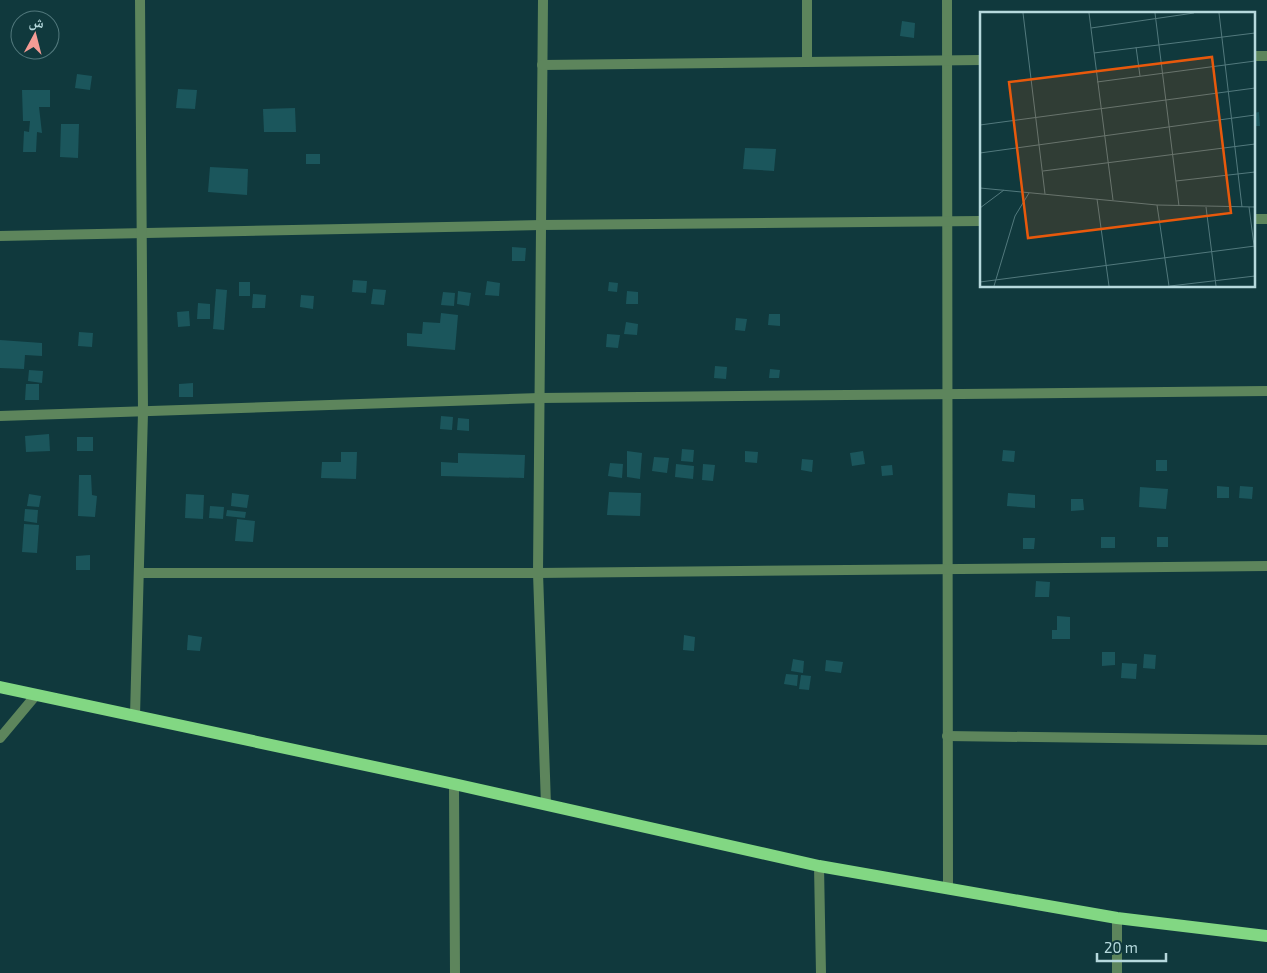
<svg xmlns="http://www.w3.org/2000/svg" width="1267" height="973" font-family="'Exo 2','Noto Naskh Arabic',sans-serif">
	<rect width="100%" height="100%" fill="#10393d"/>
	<!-- building -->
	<g fill="#1b565c">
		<polygon points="902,21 915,23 914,38 900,36"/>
		<polygon points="77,74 92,76 90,90 75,88"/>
		<polygon points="178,89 197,90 195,109 176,108"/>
		<polygon points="22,90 50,90 50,107 39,107 42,133 37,132 36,152 23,152 24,131 29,132 30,121 23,121"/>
		<polygon points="295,108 296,132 264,132 263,109"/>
		<polygon points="1259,112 1260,126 1253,126 1253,113"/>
		<polygon points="61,124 79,124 78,158 60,157"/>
		<polygon points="745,148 776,149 774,171 743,169"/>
		<rect x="306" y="154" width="14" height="10"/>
		<polygon points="210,167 248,169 247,195 208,192"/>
		<polygon points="512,247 526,248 525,261 512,261"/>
		<polygon points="353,280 367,281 366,293 352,292"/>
		<polygon points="487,281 500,283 499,296 485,295"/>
		<rect x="239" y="282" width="11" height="14"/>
		<polygon points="609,282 618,283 617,292 608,291"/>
		<polygon points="216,289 227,290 224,330 213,329"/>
		<polygon points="373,289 386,290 384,305 371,304"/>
		<polygon points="458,291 471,293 469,306 457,304"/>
		<polygon points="627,291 638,292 638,304 626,304"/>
		<polygon points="443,292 455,293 454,306 441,305"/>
		<polygon points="253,294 266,295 265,308 252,308"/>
		<polygon points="301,295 314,296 313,309 300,307"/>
		<polygon points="198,303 210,304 210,319 197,319"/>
		<polygon points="189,311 190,326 178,327 177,312"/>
		<polygon points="441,313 458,315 455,350 407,346 407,333 422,334 423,322 440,323"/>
		<polygon points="769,314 780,314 780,326 768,325"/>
		<polygon points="736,318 747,319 745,331 735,330"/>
		<polygon points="626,322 638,324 637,335 624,334"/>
		<polygon points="79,332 93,333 92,347 78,346"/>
		<polygon points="607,334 620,335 618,348 606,347"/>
		<polygon points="0,340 42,343 42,356 25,355 24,369 0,368"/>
		<polygon points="715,366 727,367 726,379 714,378"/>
		<polygon points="770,369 780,370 779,378 769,378"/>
		<polygon points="29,370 43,371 42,383 28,381"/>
		<polygon points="193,383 193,397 179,397 179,384"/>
		<polygon points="26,384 39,384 39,400 25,400"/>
		<polygon points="441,416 453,417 452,430 440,429"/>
		<polygon points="458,418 469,419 469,431 457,430"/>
		<polygon points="49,434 50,451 26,452 25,436"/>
		<rect x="77" y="437" width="16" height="14"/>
		<polygon points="682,449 694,450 693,462 681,461"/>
		<polygon points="1003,450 1015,451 1014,462 1002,461"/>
		<polygon points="627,451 642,453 640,479 627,477"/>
		<polygon points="745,451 758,452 757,463 745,462"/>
		<polygon points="863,451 865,464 852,466 850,453"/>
		<polygon points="341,452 357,452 356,479 321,478 322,462 341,462"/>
		<polygon points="458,453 525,455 524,478 441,476 441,462 458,463"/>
		<polygon points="654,457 669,458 667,473 652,471"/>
		<polygon points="802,459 813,460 812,472 801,470"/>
		<rect x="1156" y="460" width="11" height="11"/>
		<polygon points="610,463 623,464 622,478 608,476"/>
		<polygon points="676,464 694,466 693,479 675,477"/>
		<polygon points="703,464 715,465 713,481 702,480"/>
		<polygon points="892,465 893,475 882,476 881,466"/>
		<polygon points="79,475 91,475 92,495 97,496 95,517 78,516"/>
		<polygon points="1217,486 1229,487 1229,498 1217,498"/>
		<polygon points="1240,486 1253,487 1252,499 1239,498"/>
		<polygon points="1140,487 1168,489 1166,509 1139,507"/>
		<polygon points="609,492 641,493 640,516 607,515"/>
		<polygon points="232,493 249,495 247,508 231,506"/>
		<polygon points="1008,493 1035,495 1035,508 1007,506"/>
		<polygon points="29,494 41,496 39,507 27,506"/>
		<polygon points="186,494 204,495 203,519 185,518"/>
		<polygon points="1071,499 1083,499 1084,510 1071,511"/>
		<polygon points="210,506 224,507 223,519 209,518"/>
		<polygon points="25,509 38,510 37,523 24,521"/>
		<polygon points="227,510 246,512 245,518 226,516"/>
		<polygon points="237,519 255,521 253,542 235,541"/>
		<polygon points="24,524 39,525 37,553 22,552"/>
		<rect x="1101" y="537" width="14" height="11"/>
		<rect x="1157" y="537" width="11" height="10"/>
		<polygon points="1023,538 1035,538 1034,549 1023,549"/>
		<polygon points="90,555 90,570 76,570 76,556"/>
		<polygon points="1036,581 1050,582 1049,597 1035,597"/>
		<polygon points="1057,616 1070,617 1070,639 1052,639 1052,630 1057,630"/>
		<polygon points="188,635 202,637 200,651 187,650"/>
		<polygon points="684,635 695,637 694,651 683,650"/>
		<polygon points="1102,652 1115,652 1115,665 1102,666"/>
		<polygon points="1144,654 1156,655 1155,669 1143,668"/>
		<polygon points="793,659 804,661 803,673 791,671"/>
		<polygon points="826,660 843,662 841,673 825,671"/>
		<polygon points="1122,663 1137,664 1136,679 1121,678"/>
		<polygon points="786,674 798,675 797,686 784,684"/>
		<polygon points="801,675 811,676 809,690 799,689"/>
	</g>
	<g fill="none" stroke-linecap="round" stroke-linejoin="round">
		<!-- minor -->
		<g stroke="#5d855c" stroke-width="10">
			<polyline points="543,0 538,573 546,805"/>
			<polyline points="947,0 948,889"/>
			<polyline points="1253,56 1267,56"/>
			<polyline points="807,62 807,0"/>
			<polyline points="542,65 981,60"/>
			<polyline points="1253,219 1267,219"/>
			<polyline points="0,236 541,225 981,221"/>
			<polyline points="0,416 540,398 1267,391"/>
			<polyline points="139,573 538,573 1267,566"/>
			<polyline points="135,716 143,412 140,0"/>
			<polyline points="947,736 1267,740"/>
			<polyline points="0,738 36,695"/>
			<polyline points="454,784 455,973"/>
			<polyline points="819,866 821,973"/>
			<polyline points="1117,973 1117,918"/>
		</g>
		<!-- primary -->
		<polyline stroke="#82d783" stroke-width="12" points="0,687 454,784 819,866 1117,918 1267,936"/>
	</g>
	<!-- overview -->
	<g transform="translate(980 12)">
		<rect width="275" height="275" fill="#10393d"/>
		<path fill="none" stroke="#52797d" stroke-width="1" d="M 43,1 L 65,182M 109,1 L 133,188M 175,1 L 199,194M 239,1 L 262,195M 111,16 L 214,1M 156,35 L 160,64M 114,41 L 275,21M 117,70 L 275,49M 0,113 L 275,76M 0,141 L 275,103M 63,159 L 275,132M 196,169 L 275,160M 0,176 L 177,193 L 275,195M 117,187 L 129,274M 177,193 L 189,274M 226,195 L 236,274M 269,195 L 275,241M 0,196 L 24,178M 0,270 L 275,234M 14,274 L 35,204 L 49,181M 190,274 L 275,264"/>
		<path fill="#e8590c" fill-opacity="0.15" stroke="#e8590c" stroke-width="2.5" d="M 232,45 L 251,201 L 48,226 L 29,70 Z"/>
		<rect width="275" height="275" fill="none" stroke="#b6d9dd" stroke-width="2.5"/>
	</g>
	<!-- north arrow -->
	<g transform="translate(35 35) rotate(7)"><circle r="24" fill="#10393d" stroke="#52797d"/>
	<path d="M0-4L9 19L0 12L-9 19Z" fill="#f59c95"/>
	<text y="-8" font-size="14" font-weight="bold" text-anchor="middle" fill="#b6d9dd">ش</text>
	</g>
	<!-- scale -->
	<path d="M1097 953v8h69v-8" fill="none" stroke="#b6d9dd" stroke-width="2.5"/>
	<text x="1104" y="953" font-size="15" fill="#b6d9dd" stroke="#10393d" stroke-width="4" paint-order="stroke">20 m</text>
</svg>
